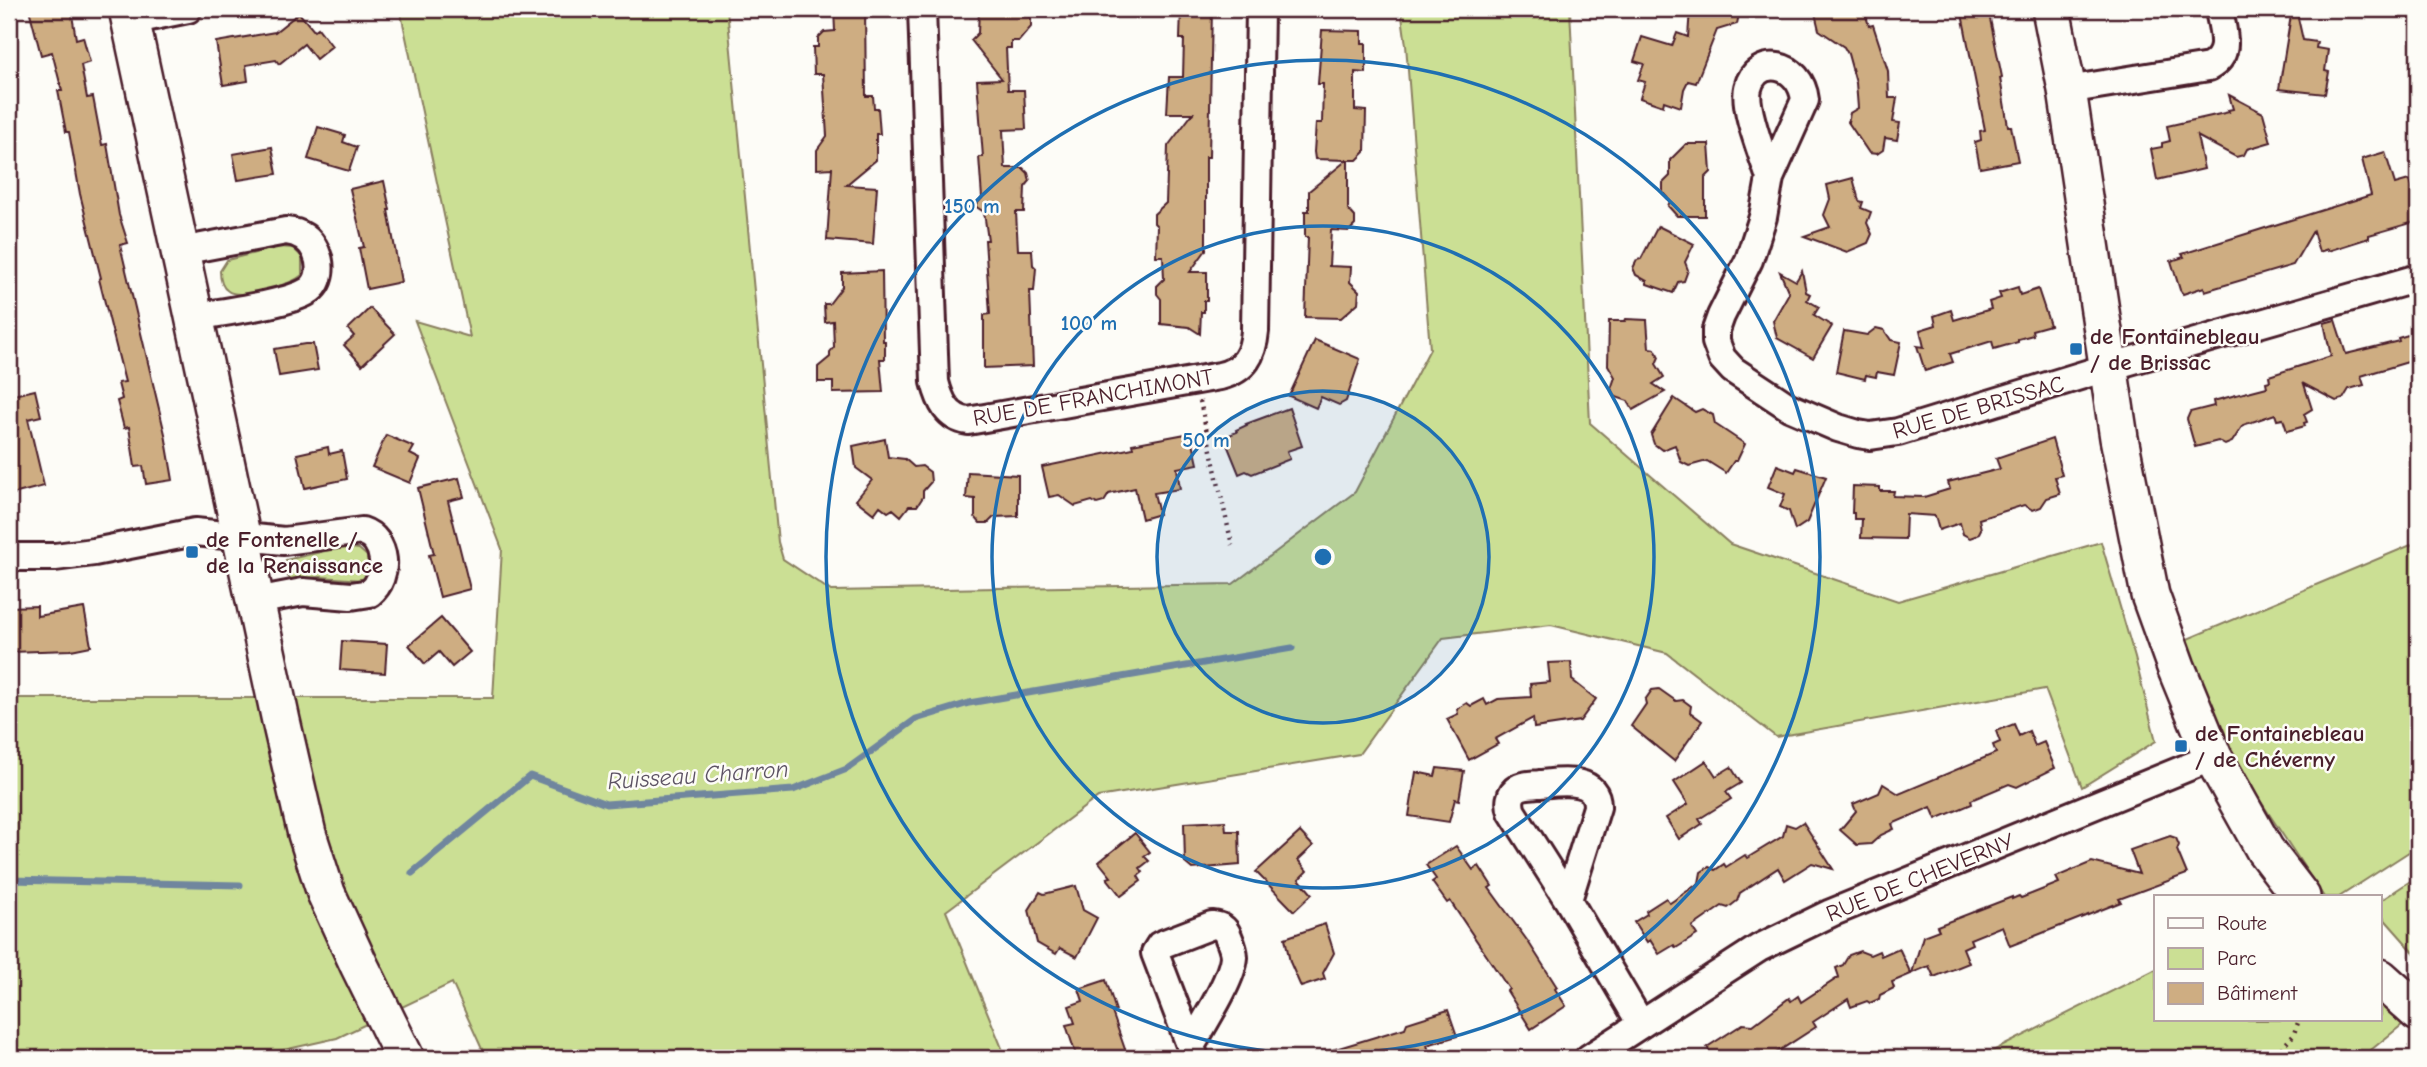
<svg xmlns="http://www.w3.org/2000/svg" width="2427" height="1067" font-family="'Comic Neue',sans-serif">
	<rect width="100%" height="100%" fill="#fdfcf7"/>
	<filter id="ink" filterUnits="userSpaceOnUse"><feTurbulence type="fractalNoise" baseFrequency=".0143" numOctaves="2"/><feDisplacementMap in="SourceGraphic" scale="14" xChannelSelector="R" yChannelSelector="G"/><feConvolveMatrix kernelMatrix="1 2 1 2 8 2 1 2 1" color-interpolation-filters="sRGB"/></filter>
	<g filter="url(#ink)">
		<!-- green -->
		<g fill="#cbdf94" stroke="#8a7f60" stroke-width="2">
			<polygon points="400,9 727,9 778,542 783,559 831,591 1233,584 1355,492 1430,349 1406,45 1401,9 1570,9 1590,423 1730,544 1898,601 2101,542 2135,658 2156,741 2082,787 2045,689 1776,737 1667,653 1551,625 1443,638 1359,754 1098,797 946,911 1006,1058 486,1058 452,983 337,1038 248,1058 9,1058 9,698 493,698 502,549 415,321 470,337"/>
			<path d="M 279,247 L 293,248 L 302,257 L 302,275 C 292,285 240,300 228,291 C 221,287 220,278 220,271 L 227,260 Z"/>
			<polygon points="2418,542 2418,846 2339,897 2324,897 2226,749 2185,640"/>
			<polygon points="342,547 359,549 367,556 369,571 362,580 321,577 291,579 284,573 290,572 288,566 282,567 286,560"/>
			<polygon points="2418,876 2418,957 2380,914 2380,901"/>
			<polygon points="2156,969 2156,1020 2380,1020 2380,971 2418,1012 2361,1058 1979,1058"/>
		</g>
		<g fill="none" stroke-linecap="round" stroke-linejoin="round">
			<!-- stream -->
			<g stroke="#70869e" stroke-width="7">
				<polyline points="412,873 530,776 606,804 793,790 847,769 916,719 969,703 1292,648"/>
				<polyline points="9,880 240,885"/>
			</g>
		</g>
		<!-- building -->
		<g fill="#cead82" stroke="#4a1f2b" stroke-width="2">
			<polygon points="29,9 71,9 76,39 83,37 90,62 81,65 87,98 93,97 102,145 107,144 119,215 128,243 120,245 165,434 173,480 146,484 143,466 135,467 129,427 124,428 117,401 122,399 118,383 125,382 99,279 101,278 80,194 69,132 66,132 58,91 62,91 52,52 41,55"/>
			<polygon points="834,9 865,9 866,96 873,96 874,108 878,108 880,134 876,134 876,160 846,185 877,187 873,244 827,240 832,168 817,169 817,150 827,136 823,74 814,74 813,47 818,47 818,38 824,32 835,31"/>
			<polygon points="979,9 1022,9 1031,19 1031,27 1019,41 1011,41 1011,48 1006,48 1008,90 1024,90 1026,129 1003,130 1005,168 1023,168 1028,173 1030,181 1025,187 1024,212 1016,212 1018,250 1032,250 1033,265 1036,268 1034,291 1030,291 1033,366 984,368 984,315 990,314 985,240 988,240 984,212 975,206 982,198 979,157 983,157 977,80 1002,79 971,40 978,33"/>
			<polygon points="1181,9 1212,9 1209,157 1206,157 1206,250 1190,272 1207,272 1207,301 1204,301 1204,312 1201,312 1200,334 1189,327 1161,324 1161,299 1157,294 1157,286 1164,279 1163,256 1156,256 1157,226 1154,223 1154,214 1166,203 1168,146 1193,113 1167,113 1169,77 1183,77 1184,39 1180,39"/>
			<polygon points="1690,9 1740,9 1737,24 1717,30 1696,83 1688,81 1684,89 1681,107 1664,101 1663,106 1640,98 1645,82 1638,80 1644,64 1634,61 1642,37 1672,46 1677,33 1688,37"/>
			<polygon points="1814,9 1864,9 1869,26 1873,25 1888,71 1889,98 1897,98 1893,122 1900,123 1897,140 1885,138 1883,150 1877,154 1869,153 1848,122 1850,113 1858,108 1856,83 1848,54 1844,47 1819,30"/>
			<polygon points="1961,9 1988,9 2002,77 2000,78 2008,126 2011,126 2018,161 1980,168 1975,142 1981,140 1980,131 1985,130"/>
			<polygon points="2292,9 2296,9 2303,40 2317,42 2316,48 2328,50 2325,71 2329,72 2325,94 2279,89"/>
			<polygon points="299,13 314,31 318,28 332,46 316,59 304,44 279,64 276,60 246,65 248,81 223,85 216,42 275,32"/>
			<polygon points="1322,30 1362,31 1362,43 1366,43 1366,73 1355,72 1355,110 1366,111 1365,152 1357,160 1348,160 1348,209 1355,217 1355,225 1349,231 1331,230 1329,266 1351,267 1350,282 1359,291 1358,303 1341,318 1305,317 1308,237 1305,237 1305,211 1309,211 1309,191 1347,160 1315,159 1314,152 1316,123 1322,123 1323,84 1318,84"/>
			<polygon points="2229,95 2263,113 2271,142 2247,149 2244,155 2236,157 2197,136 2204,169 2157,180 2151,149 2162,147 2162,143 2170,141 2167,126 2229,112 2228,110 2233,109"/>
			<polygon points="318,127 345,135 343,142 357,147 349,171 308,159"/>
			<polygon points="1686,144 1709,144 1711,172 1705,178 1705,216 1677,216 1668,206 1670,201 1663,193 1663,183 1670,176 1670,160"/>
			<polygon points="272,147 277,174 238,180 233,154"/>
			<polygon points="2385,152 2395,184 2409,180 2418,209 2418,221 2369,235 2369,238 2328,251 2328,249 2319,252 2313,231 2293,265 2205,291 2204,287 2183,294 2180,290 2171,261 2184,257 2182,254 2371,195 2362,159"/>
			<polygon points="1853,178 1859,201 1863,202 1861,208 1871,212 1867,223 1872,234 1868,243 1847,252 1804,236 1830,227 1824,215 1830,199 1827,185"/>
			<polygon points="384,181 390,210 388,210 401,282 367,289 359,248 364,247 350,189"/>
			<polygon points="1658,226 1694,244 1685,262 1688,270 1684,281 1678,282 1673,293 1647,284 1647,281 1636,275 1633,268 1637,260 1641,259"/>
			<polygon points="882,271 883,341 885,341 885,359 880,359 883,392 833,393 833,382 818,382 818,367 830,357 830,352 834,347 833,321 825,322 824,304 829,304 842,287 842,273"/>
			<polygon points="1802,271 1806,292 1810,294 1807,300 1819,307 1814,315 1832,326 1813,358 1777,338 1773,321 1789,293 1780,272 1796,281"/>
			<polygon points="2018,287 2020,295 2038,289 2050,325 2032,330 2033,335 2018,339 2018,342 1994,349 1992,341 1950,354 1953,362 1925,371 1917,346 1924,347 1920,330 1936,325 1934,316 1951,310 1954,320 1991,309 1989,302 2001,298 1999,293"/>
			<polygon points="370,308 395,334 362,365 344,345 354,336 348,329"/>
			<polygon points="1626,319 1647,320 1649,348 1655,349 1659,357 1656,364 1664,377 1653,384 1665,392 1633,410 1628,401 1616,397 1611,389 1615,377 1608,365 1609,321 1625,321"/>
			<polygon points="2335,320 2346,354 2399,341 2398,338 2418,332 2418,359 2361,376 2364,385 2349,389 2343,399 2336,401 2304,384 2312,409 2304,414 2307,422 2304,423 2305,426 2287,431 2283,419 2277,420 2275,414 2243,425 2232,442 2225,445 2218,441 2195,447 2187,419 2190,412 2214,406 2213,401 2267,387 2266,382 2270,381 2269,376 2331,356 2324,323"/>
			<polygon points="1876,328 1884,330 1891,340 1901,342 1894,375 1877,372 1876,377 1866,375 1865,379 1836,372 1844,331 1867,335"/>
			<polygon points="1315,340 1360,359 1346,401 1339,405 1321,397 1316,408 1289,396"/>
			<polygon points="305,344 313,344 318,370 279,376 274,349"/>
			<polygon points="35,390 41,416 28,419 44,486 13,494 9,475 9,396"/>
			<polygon points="1674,398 1695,412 1702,409 1713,415 1715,424 1745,444 1737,461 1734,461 1726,473 1707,461 1689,466 1681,462 1675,445 1662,450 1654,444 1651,435"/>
			<polygon points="1289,408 1302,446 1287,451 1290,459 1252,474 1246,471 1239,474 1224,437 1237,432 1236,430 1247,425 1246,424"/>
			<polygon points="1191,433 1198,464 1177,468 1180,489 1154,493 1159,514 1142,519 1135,488 1109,494 1104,502 1097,504 1092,501 1075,506 1059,495 1049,497 1042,467 1133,448 1132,444"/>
			<polygon points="386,435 414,447 410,454 420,459 410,483 372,467"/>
			<polygon points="885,439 888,457 905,459 914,467 922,466 930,472 931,482 923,491 923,497 917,506 909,506 901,516 893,509 888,512 880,506 874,514 856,500 872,480 856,468 853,446"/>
			<polygon points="2052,439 2062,475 2055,477 2060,494 2047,498 2041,507 2033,510 2024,505 1979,519 1981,529 1978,535 1970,538 1963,534 1960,523 1939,530 1935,516 1906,514 1905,539 1861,538 1862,519 1854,519 1854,513 1852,513 1853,486 1880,487 1880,491 1894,491 1893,496 1924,497 1950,489 1948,482 2000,469 1996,458"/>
			<polygon points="328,447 329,454 342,451 347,479 305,488 297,454"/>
			<polygon points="1777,465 1795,472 1797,468 1826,477 1807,522 1795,530 1789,511 1780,507 1785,494 1768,487"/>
			<polygon points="968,472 1018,475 1018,516 994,517 988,523 980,523 975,517 975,499 966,498"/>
			<polygon points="459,478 464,497 448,501 470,589 440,597 429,555 434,554 418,488"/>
			<polygon points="37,606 37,616 84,608 91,646 71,650 11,652 9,607"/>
			<polygon points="441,618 470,652 452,667 439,652 425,664 409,645"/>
			<polygon points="342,641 387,644 385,673 340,670"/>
			<polygon points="1571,662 1572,680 1596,699 1580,721 1534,728 1533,718 1495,739 1498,744 1469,760 1447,719 1458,714 1457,709 1467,703 1471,706 1484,699 1487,705 1498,699 1531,697 1530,684 1550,682 1548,663"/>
			<polygon points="1659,689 1676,701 1683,700 1691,706 1690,712 1702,721 1674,761 1631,726 1646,704 1645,700 1652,690"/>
			<polygon points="2014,724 2019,736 2029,731 2035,746 2044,742 2055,768 2017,787 2009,784 1971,800 1972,804 1936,819 1931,807 1892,824 1894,829 1881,835 1871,844 1857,845 1840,830 1856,811 1853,804 1879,793 1883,784 1899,794 1996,753 1993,745 2000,742 1996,731"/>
			<polygon points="1706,761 1716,776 1731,767 1741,783 1726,792 1731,799 1699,819 1702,824 1679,839 1666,818 1688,804 1674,782"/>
			<polygon points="1437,768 1464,771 1459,800 1455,799 1449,822 1409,816 1416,772 1435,776"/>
			<polygon points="1225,821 1226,831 1239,831 1240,865 1192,869 1185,863 1184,823"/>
			<polygon points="1803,822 1833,869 1812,863 1785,880 1778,868 1740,893 1737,901 1728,908 1722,906 1692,927 1697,935 1676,948 1674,945 1659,954 1650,940 1647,942 1634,922 1647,914 1646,911 1666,898 1670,903 1699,883 1701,872 1709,867 1715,870 1724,864 1726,867 1745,855 1747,858 1783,836 1786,824 1795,827"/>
			<polygon points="1300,832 1313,846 1298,860 1307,871 1299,879 1312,894 1294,911 1256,872"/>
			<polygon points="1135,833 1150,852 1144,856 1149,861 1140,868 1143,872 1138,876 1141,881 1121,896 1107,878 1111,877 1099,862"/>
			<polygon points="2170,836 2176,838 2179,845 2177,850 2187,874 2119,899 2121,902 2010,946 2002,926 1970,939 1972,944 1963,948 1969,963 1934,977 1929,966 1912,973 1923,936 1939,930 1937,926 2012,897 2012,899 2019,896 2021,898 2059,883 2056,877 2092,862 2139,874 2130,850"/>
			<polygon points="1456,846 1473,870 1479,866 1492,886 1489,888 1529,943 1557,987 1555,989 1566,1006 1531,1029 1507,991 1509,989 1450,901 1447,903 1432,882 1436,879 1426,865"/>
			<polygon points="1076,886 1083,910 1097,918 1077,957 1060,948 1056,954 1037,943 1029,910 1040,892 1044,894"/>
			<polygon points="1325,924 1334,953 1323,973 1325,979 1301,987 1290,962 1285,938"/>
			<polygon points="1899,948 1911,974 1892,982 1894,988 1880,995 1879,999 1870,1003 1867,1001 1851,1007 1848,999 1813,1022 1816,1027 1768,1058 1714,1058 1707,1047 1743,1024 1753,1025 1789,998 1791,1001 1798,996 1801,1002 1839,977 1836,968 1843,965 1849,955 1860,951 1870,955 1879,951 1881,956"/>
			<polygon points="1106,980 1116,1011 1112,1012 1128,1058 1077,1058 1066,1025 1075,1023 1069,1006 1083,1001 1079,989"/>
			<polygon points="1448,1010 1457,1036 1427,1045 1431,1058 1320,1058 1319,1054 1405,1028 1407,1023"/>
		</g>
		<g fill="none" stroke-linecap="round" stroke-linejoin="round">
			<!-- street casing -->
			<g stroke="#4a1f2b" stroke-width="32">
				<g id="street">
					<path d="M 922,9 L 935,382 C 940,401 947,418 968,421 L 1220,376 C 1245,370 1253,355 1255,331 L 1260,9"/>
					<polyline points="130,21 188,9"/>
					<path d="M 2067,90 L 2209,67 C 2233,54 2222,31 2219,9"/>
					<path d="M 1770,178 C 1764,158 1743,108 1748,88 C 1756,54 1801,62 1805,100 L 1770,178 L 1763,217 L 1749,260 L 1721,316 L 1716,330 L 1716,342 L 1722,358 L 1733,370 L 1789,407 L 1838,428 L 1858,434 L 1870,436 L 1898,432 L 2109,367 L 2418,278"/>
					<path d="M 181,251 L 286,231 C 300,232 310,239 316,252 C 322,265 321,283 308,291 C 288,304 221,312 195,317"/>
					<path d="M 9,557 L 55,557 L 94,552 L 195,532 L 284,541 L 362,531 C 387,539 390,577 370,593 L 351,596 L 303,592 L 256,601"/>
					<path d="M 1568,900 L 1597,807 C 1598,776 1561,782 1540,784 C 1533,785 1524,784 1518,788 C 1509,793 1509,804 1512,812 L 1568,900 L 1641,1024"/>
					<path d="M 1191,1046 C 1203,1024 1232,980 1234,957 C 1234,950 1231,943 1228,936 C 1225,928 1221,926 1212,925 L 1160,945 L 1155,953 L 1195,1058"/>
					<polyline points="1589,1058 1759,948 1831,913 2213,757"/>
				</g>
			</g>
			<!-- secondary casing -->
			<g stroke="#4a1f2b" stroke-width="42">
				<g id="secondary">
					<polyline points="128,9 281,721 307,834 326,893 359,965 405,1058"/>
					<polyline points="2051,9 2067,90 2119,438 2150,595 2176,667 2213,757 2265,850 2301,897"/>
					<polyline points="2380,978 2418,1012"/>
				</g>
			</g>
			<!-- path -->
			<g stroke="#4a1f2b" stroke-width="4.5" stroke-dasharray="2 5" stroke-linecap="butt">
				<polyline points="1200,401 1232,545"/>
				<polyline points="2272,1058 2293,1036 2299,1020"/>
			</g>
			<!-- street -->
			<use href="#street" stroke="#fdfcf7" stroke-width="26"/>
			<!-- secondary -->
			<use href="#secondary" stroke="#fdfcf7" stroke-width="37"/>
		</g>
	</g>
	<!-- distance rings -->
	<circle cx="1323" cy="557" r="166" fill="#1f6fb2" fill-opacity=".12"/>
	<g fill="none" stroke="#1f6fb2" stroke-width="3.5">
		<circle cx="1323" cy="557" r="166"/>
		<circle cx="1323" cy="557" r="331"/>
		<circle cx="1323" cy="557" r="497"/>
	</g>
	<!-- markers -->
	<g fill="#1f6fb2" stroke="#fdfcf7" stroke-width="2.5">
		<rect x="2069" y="342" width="14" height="14" rx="3.5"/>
		<rect x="185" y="545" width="14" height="14" rx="3.5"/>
		<rect x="2174" y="739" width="14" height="14" rx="3.5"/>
	</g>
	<g text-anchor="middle" stroke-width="5" stroke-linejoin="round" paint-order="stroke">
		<!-- poi labels -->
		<g font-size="23" font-weight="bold" fill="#4a1f2b" stroke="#fdfcf7" text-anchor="start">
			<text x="2090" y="344">de Fontainebleau<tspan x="2090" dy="26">/ de Brissac</tspan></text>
			<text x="206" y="547">de Fontenelle /<tspan x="206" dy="26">de la Renaissance</tspan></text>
			<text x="2195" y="741">de Fontainebleau<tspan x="2195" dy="26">/ de Chéverny</tspan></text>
		</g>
		<!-- street labels -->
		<g font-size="23" fill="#4a1f2b" stroke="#fdfcf7">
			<text transform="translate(1093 397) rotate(-10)" y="8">RUE DE FRANCHIMONT</text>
			<text transform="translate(1978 407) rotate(-16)" y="8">RUE DE BRISSAC</text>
			<text transform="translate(1920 877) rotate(-22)" y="8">RUE DE CHEVERNY</text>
		</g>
		<!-- water labels -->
		<g font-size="24" font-style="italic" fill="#5d5364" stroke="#fdfcf7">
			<text transform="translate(698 775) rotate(-4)" y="8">Ruisseau Charron</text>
		</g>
	</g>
	<circle cx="1323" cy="557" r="10" fill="#1f6fb2" stroke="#fdfcf7" stroke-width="3.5"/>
	<g font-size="21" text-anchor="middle" font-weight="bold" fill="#1f6fb2" stroke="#fdfcf7" stroke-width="5" stroke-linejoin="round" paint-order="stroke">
		<text x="972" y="213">150 m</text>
		<text x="1089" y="330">100 m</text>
		<text x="1206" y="447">50 m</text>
	</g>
	<!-- margin -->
	<rect width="2427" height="1067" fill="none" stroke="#fdfcf7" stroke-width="35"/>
	<rect x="18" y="18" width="2392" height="1032" fill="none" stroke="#4a1f2b" stroke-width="2.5" filter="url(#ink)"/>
	<!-- legend -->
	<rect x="2154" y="895" width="228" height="126" fill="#fdfcf7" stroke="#b5a4a5" stroke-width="2"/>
	<rect x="2168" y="918" width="35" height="10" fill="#fdfcf7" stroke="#b5a4a5" stroke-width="2"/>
	<text x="2217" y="930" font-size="21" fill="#4a1f2b">Route</text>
	<rect x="2168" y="948" width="35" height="21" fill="#cbdf94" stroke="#b5a4a5" stroke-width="2"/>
	<text x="2217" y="965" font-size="21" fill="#4a1f2b">Parc</text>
	<rect x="2168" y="983" width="35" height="21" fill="#cead82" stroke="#b5a4a5" stroke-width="2"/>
	<text x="2217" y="1000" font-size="21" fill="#4a1f2b">Bâtiment</text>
</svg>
